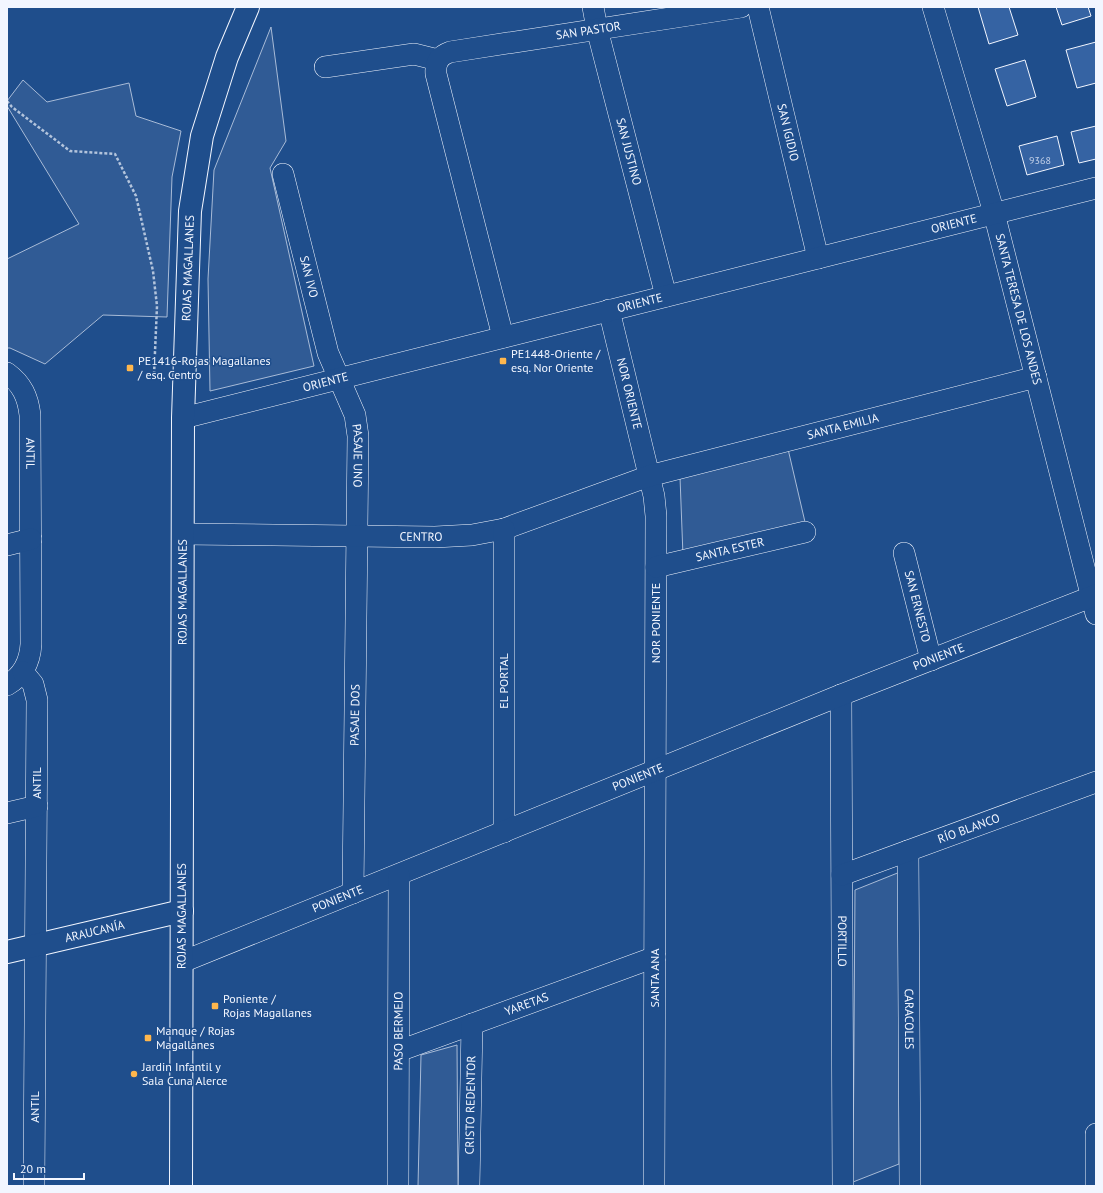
<svg xmlns="http://www.w3.org/2000/svg" width="1103" height="1193" font-family="'PT Sans',sans-serif">
	<rect width="100%" height="100%" fill="#1f4e8c"/>
	<!-- built -->
	<g fill="#305b95" stroke="#a8bbd7">
		<polygon points="271,27 286,141 270,168 314,366 210,391 208,279 214,170"/>
		<polygon points="23,80 47,102 129,83 136,116 181,131 172,177 167,317 103,315 45,364 10,348 7,348 7,259 79,224 7,106 7,101"/>
		<polygon points="788,449 805,522 683,556 680,477"/>
		<polygon points="900,872 899,1164 853,1182 855,890"/>
		<polygon points="457,1045 458,1186 418,1186 421,1055"/>
	</g>
	<!-- building -->
	<g fill="#3563a3" stroke="#f2f6ff">
		<polygon points="978,7 1009,7 1018,35 989,44"/>
		<polygon points="1056,7 1088,7 1091,16 1062,25"/>
		<polygon points="1096,42 1096,83 1077,88 1066,50"/>
		<polygon points="1025,60 1036,97 1007,106 995,69"/>
		<polygon points="1096,126 1096,159 1079,163 1071,132"/>
		<polygon points="1057,136 1064,165 1027,175 1019,146"/>
	</g>
	<g fill="none" stroke-linecap="round" stroke-linejoin="round">
		<!-- minor casing -->
		<g stroke="#f2f6ff" stroke-width="22">
			<g id="minor">
				<path id="s1" d="M 593,7 L 597,29 L 666,296"/>
				<path id="s2" d="M 758,7 L 818,258"/>
				<path id="s3" d="M 933,7 L 994,213 L 1096,614"/>
				<polyline points="325,67 414,54 438,60"/>
				<path id="s4" d="M 283,174 L 328,353 L 355,415 L 358,436 L 353,893"/>
				<path id="s5" d="M 609,310 L 654,496 L 656,516 L 654,1186"/>
				<path id="s6" d="M 503,337 L 436,74 C 435,62 439,56 450,52 L 741,7"/>
				<path id="s7" d="M 7,373 C 22,384 28,397 30,415 L 31,644 C 30,662 23,676 7,685"/>
				<path id="s8" d="M 183,418 L 1096,188"/>
				<path id="s9" d="M 183,534 L 435,537 L 472,535 L 504,529 L 649,476 L 1036,377"/>
				<polyline points="7,545 31,539"/>
				<path id="s10" d="M 904,553 L 931,660"/>
				<path id="s11" d="M 656,567 L 805,532"/>
				<polyline points="23,672 33,684 37,700 34,1186"/>
				<path id="s12" d="M 841,695 L 843,1186"/>
				<polyline points="7,813 37,806"/>
				<polyline points="504,832 504,529"/>
				<path id="s13" d="M 908,851 L 910,1186"/>
				<path id="s14" d="M 842,875 L 1096,782"/>
				<path id="s15" d="M 182,962 L 841,695 L 1096,595"/>
				<path id="s16" d="M 399,1051 L 655,957"/>
				<path id="s17" d="M 398,1186 L 399,875"/>
				<path id="s18" d="M 469,1186 L 472,1024"/>
				<polyline points="1096,1186 1096,1134"/>
			</g>
		</g>
		<!-- tertiary casing -->
		<g stroke="#f2f6ff" stroke-width="24">
			<g id="tertiary">
				<path id="s19" d="M 7,952 L 182,911"/>
				<path id="s20" d="M 181,1186 L 183,418 L 190,211 L 202,136 L 227,57 L 248,7"/>
			</g>
		</g>
		<!-- path -->
		<polyline stroke="#b3c4dc" stroke-width="2.5" stroke-dasharray="3 2" stroke-linecap="butt" points="7,101 12,107 70,151 115,154 136,196 153,271 157,306 154,375 161,375"/>
		<!-- minor -->
		<use href="#minor" stroke="#1f4e8c" stroke-width="21"/>
		<!-- tertiary -->
		<use href="#tertiary" stroke="#1f4e8c" stroke-width="22"/>
	</g>
	<!-- markers -->
	<g fill="#ffb74d" stroke="#1f4e8c" stroke-width="1.5">
		<rect x="499" y="357" width="8" height="8" rx="2"/>
		<rect x="126" y="364" width="8" height="8" rx="2"/>
		<rect x="211" y="1002" width="8" height="8" rx="2"/>
		<rect x="144" y="1034" width="8" height="8" rx="2"/>
		<circle cx="134" cy="1074" r="4"/>
	</g>
	<g text-anchor="middle" stroke-width="3" stroke-linejoin="round" paint-order="stroke">
		<!-- number labels -->
		<g font-size="10" fill="#c3d1e8">
			<text x="1040" y="164">9368</text>
		</g>
		<!-- street labels -->
		<g font-size="12" fill="#f2f6ff" stroke="#1f4e8c">
			<text dy="4" stroke="none"><textPath href="#s6" startOffset="440">SAN PASTOR</textPath></text>
			<text dy="4" stroke="none"><textPath href="#s2" startOffset="129">SAN IGIDIO</textPath></text>
			<text dy="4" stroke="none"><textPath href="#s1" startOffset="149">SAN JUSTINO</textPath></text>
			<text dy="4" stroke="none"><textPath href="#s8" startOffset="795">ORIENTE</textPath></text>
			<text dy="4" stroke="none"><textPath href="#s20" startOffset="918">ROJAS MAGALLANES</textPath></text>
			<text dy="4" stroke="none"><textPath href="#s4" startOffset="106">SAN IVO</textPath></text>
			<text dy="4" stroke="none"><textPath href="#s8" startOffset="471">ORIENTE</textPath></text>
			<text dy="4" stroke="none"><textPath href="#s3" startOffset="314">SANTA TERESA DE LOS ANDES</textPath></text>
			<text dy="4" stroke="none"><textPath href="#s8" startOffset="147">ORIENTE</textPath></text>
			<text dy="4" stroke="none"><textPath href="#s5" startOffset="86">NOR ORIENTE</textPath></text>
			<text dy="4" stroke="none"><textPath href="#s9" startOffset="676">SANTA EMILIA</textPath></text>
			<text dy="4" stroke="none"><textPath href="#s7" startOffset="88">ANTIL</textPath></text>
			<text dy="4" stroke="none"><textPath href="#s4" startOffset="293">PASAJE UNO</textPath></text>
			<text dy="4" stroke="none"><textPath href="#s9" startOffset="238">CENTRO</textPath></text>
			<text dy="4" stroke="none"><textPath href="#s11" startOffset="76">SANTA ESTER</textPath></text>
			<text dy="4" stroke="none"><textPath href="#s20" startOffset="594">ROJAS MAGALLANES</textPath></text>
			<text dy="4" stroke="none"><textPath href="#s10" startOffset="55">SAN ERNESTO</textPath></text>
			<text transform="translate(656 623) rotate(-90)" y="4">NOR PONIENTE</text>
			<text dy="4" stroke="none"><textPath href="#s15" startOffset="816">PONIENTE</textPath></text>
			<text transform="translate(504 681) rotate(-90)" y="4">EL PORTAL</text>
			<text transform="translate(355 715) rotate(-89)" y="4">PASAJE DOS</text>
			<text dy="4" stroke="none"><textPath href="#s15" startOffset="492">PONIENTE</textPath></text>
			<text transform="translate(37 783) rotate(-90)" y="4">ANTIL</text>
			<text dy="4" stroke="none"><textPath href="#s14" startOffset="135">RÍO BLANCO</textPath></text>
			<text dy="4" stroke="none"><textPath href="#s15" startOffset="168">PONIENTE</textPath></text>
			<text dy="4" stroke="none"><textPath href="#s20" startOffset="270">ROJAS MAGALLANES</textPath></text>
			<text dy="4" stroke="none"><textPath href="#s19" startOffset="90">ARAUCANÍA</textPath></text>
			<text dy="4" stroke="none"><textPath href="#s12" startOffset="246">PORTILLO</textPath></text>
			<text transform="translate(655 978) rotate(-90)" y="4">SANTA ANA</text>
			<text dy="4" stroke="none"><textPath href="#s16" startOffset="136">YARETAS</textPath></text>
			<text dy="4" stroke="none"><textPath href="#s13" startOffset="168">CARACOLES</textPath></text>
			<text dy="4" stroke="none"><textPath href="#s17" startOffset="155">PASO BERMEJO</textPath></text>
			<text dy="4" stroke="none"><textPath href="#s18" startOffset="81">CRISTO REDENTOR</textPath></text>
			<text transform="translate(35 1107) rotate(-90)" y="4">ANTIL</text>
		</g>
		<!-- poi labels -->
		<g font-size="12" fill="#f2f6ff" stroke="#1f4e8c" text-anchor="start">
			<text x="511" y="358">PE1448-Oriente /<tspan x="511" dy="14">esq. Nor Oriente</tspan></text>
			<text x="138" y="365">PE1416-Rojas Magallanes<tspan x="138" dy="14">/ esq. Centro</tspan></text>
			<text x="223" y="1003">Poniente /<tspan x="223" dy="14">Rojas Magallanes</tspan></text>
			<text x="156" y="1035">Manque / Rojas<tspan x="156" dy="14">Magallanes</tspan></text>
			<text x="142" y="1071">Jardin Infantil y<tspan x="142" dy="14">Sala Cuna Alerce</tspan></text>
		</g>
	</g>
	<!-- border -->
	<rect width="1103" height="1193" fill="none" stroke="#f2f6ff" stroke-width="16"/>
	<!-- scale -->
	<path d="M14 1173v6h70v-6" fill="none" stroke="#f2f6ff" stroke-width="2"/>
	<text x="20" y="1173" font-size="12" fill="#f2f6ff" stroke="#1f4e8c" stroke-width="3" paint-order="stroke">20 m</text>
</svg>
